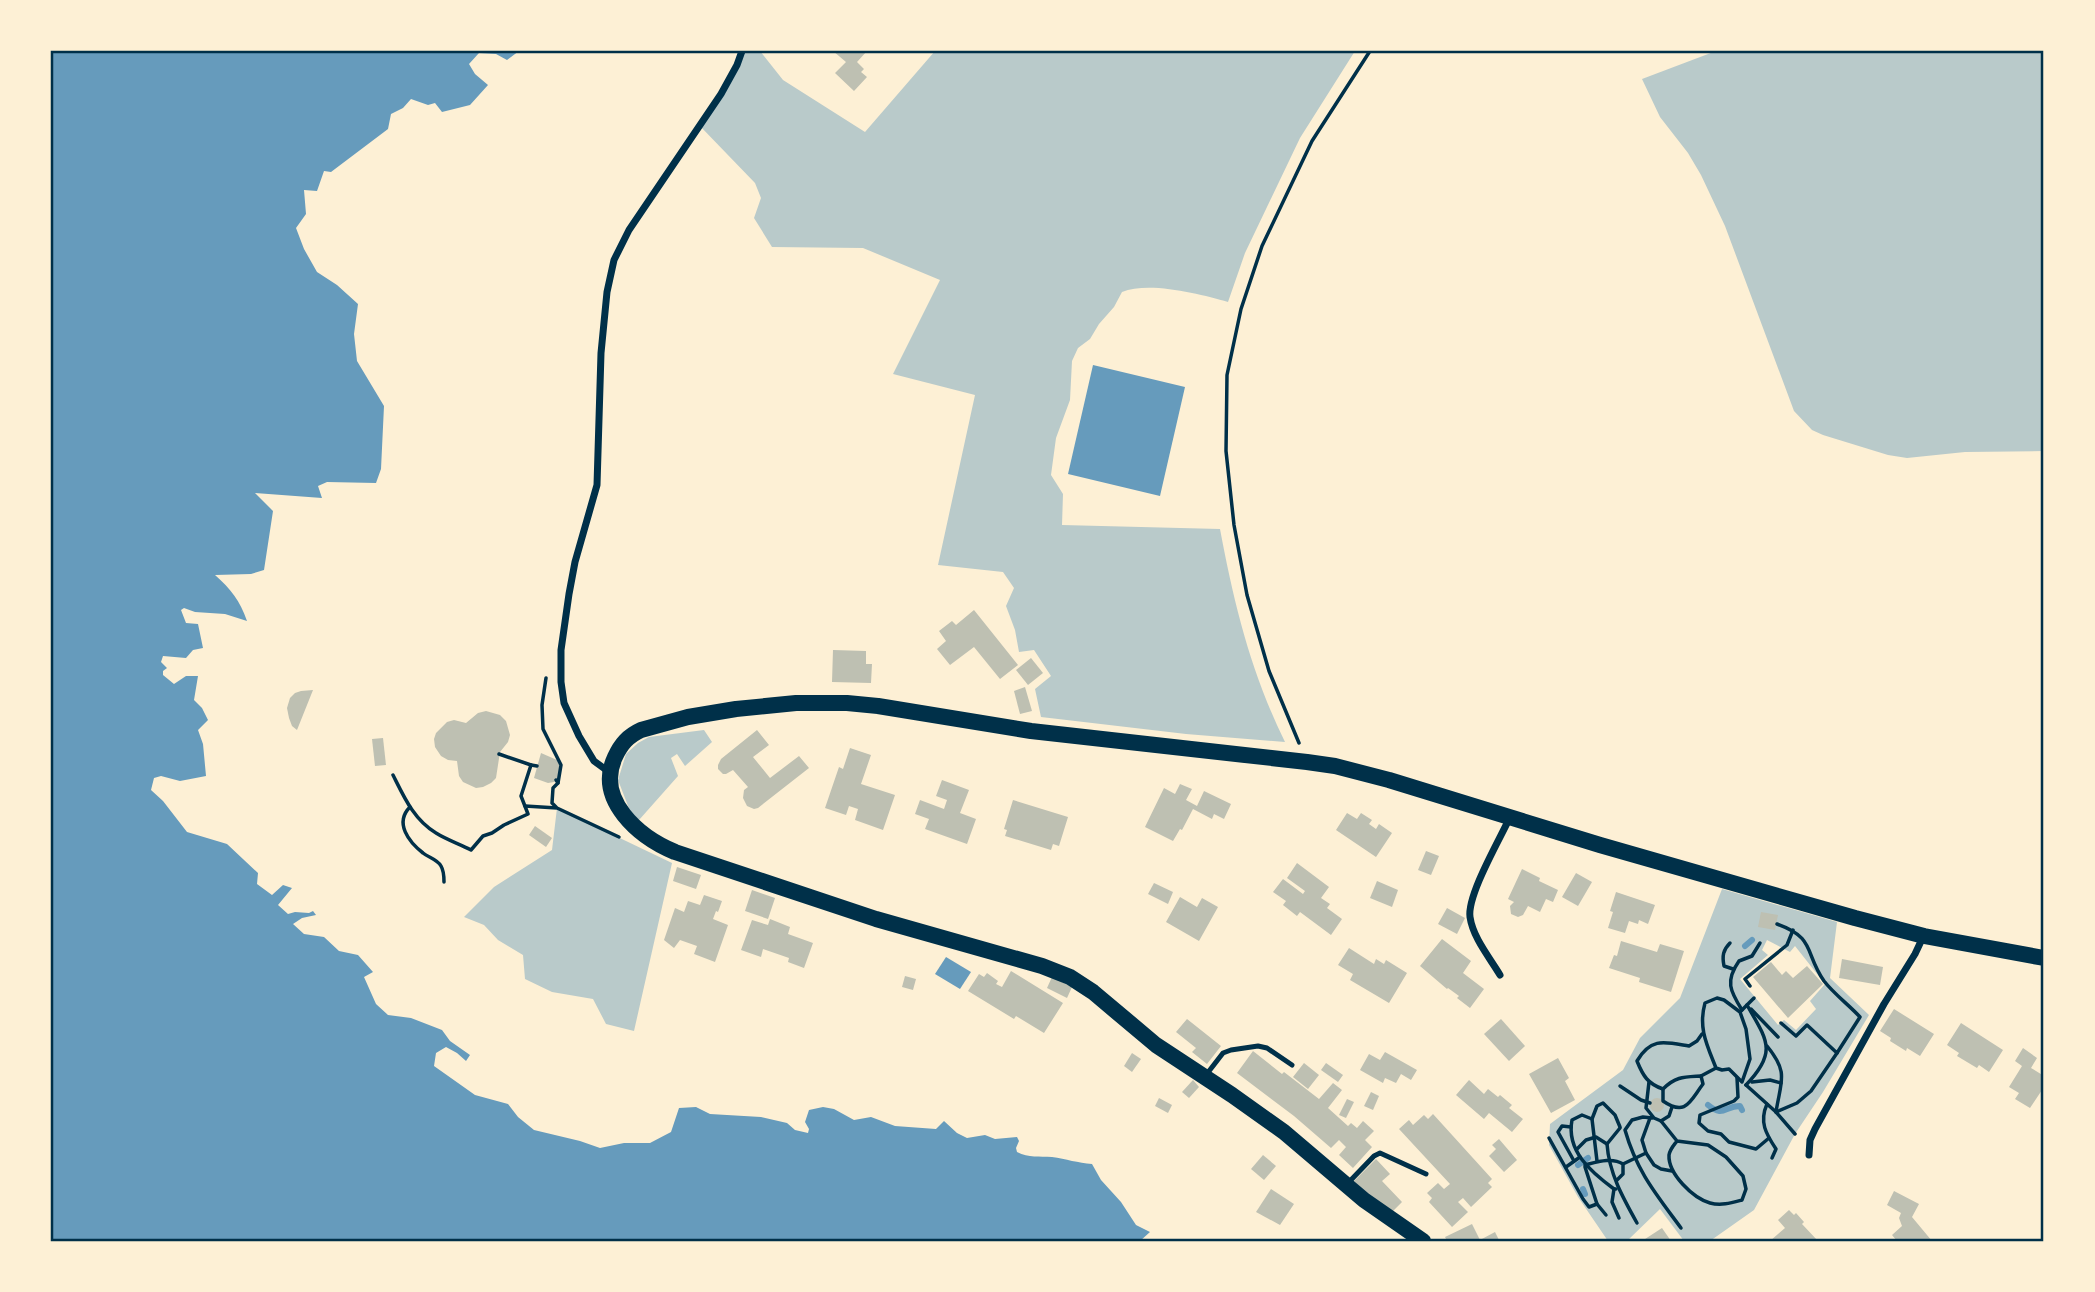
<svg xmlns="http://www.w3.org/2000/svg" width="2095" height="1292" font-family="'Titillium Web',sans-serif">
	<rect width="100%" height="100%" fill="#fdf0d5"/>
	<!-- green -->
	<g fill="#b9caca" fill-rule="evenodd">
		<path d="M 742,51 L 760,51 L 783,80 L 865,132 L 935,51 L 1355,51 L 1300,138 L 1245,253 L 1228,302 C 1200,294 1149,281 1122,292 L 1114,307 L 1099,324 L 1090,339 L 1078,348 L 1072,361 L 1070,400 L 1056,438 L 1051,475 L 1063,494 L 1062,525 L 1220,529 C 1234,604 1251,673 1285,742 L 1186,734 L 1041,717 L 1035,689 L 1051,676 L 1034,650 L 1019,652 L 1015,630 L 1006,606 L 1014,588 L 1003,572 L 938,565 L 975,395 L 893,374 L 940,280 L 863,248 L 772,247 L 754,218 L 761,198 L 755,183 L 699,125 L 721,94 Z"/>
		<polygon points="1716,51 2044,51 2044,451 1965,452 1907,458 1888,455 1823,435 1812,430 1794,411 1725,226 1701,175 1688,153 1660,117 1642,79"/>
		<polygon points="704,730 712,742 685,766 677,754 671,758 678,776 639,820 630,811 618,780 626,754 638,743 649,737"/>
		<polygon points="557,808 672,863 634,1031 606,1024 593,999 552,992 525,979 523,955 498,940 484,925 464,917 494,887 552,850"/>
		<path d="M 1722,889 L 1837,922 L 1830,978 L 1869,1015 L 1823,1092 L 1795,1134 L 1754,1210 L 1710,1241 L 1684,1241 L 1660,1209 L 1627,1241 L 1608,1241 L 1578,1197 L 1549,1145 L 1550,1124 L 1623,1070 L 1640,1038 L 1680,998 ZM 1767,940 L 1790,952 L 1795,946 L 1825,984 L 1810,1001 L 1816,1009 L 1796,1030 L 1784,1020 L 1778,1025 L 1740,979 L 1768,955 L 1762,950 Z"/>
	</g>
	<!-- water -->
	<g fill="#669bbc">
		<path d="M 51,51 L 519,51 L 507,60 L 496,54 L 479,53 L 469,64 L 475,74 L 488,85 L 470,105 L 442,112 L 435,103 L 428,105 L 411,99 L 403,108 L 391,114 L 388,129 L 331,172 L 324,171 L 317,191 L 304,190 L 306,214 L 296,228 L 304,249 L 317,272 L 337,285 L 358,304 L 354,334 L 357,361 L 384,406 L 381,469 L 376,483 L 327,482 L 318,486 L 322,498 L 255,493 L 273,511 L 264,570 L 251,574 L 215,575 C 231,589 240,601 247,621 L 225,614 L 195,612 L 184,608 L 181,610 L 186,623 L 198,624 L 203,648 L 193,650 L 186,658 L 163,656 L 161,662 L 167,668 L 163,671 L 163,675 L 174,684 L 186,676 L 198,676 L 194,700 L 202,708 L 208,720 L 198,730 L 203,744 L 206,776 L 180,781 L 161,776 L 154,778 L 151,790 L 163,801 L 187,832 L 227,844 L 258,873 L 257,884 L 272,895 L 283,885 L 292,888 L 278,905 L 288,914 L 295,912 L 309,913 L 313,911 L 316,915 L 302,918 L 293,924 L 304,934 L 324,937 L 339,951 L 358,955 L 373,972 L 364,977 L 376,1004 L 388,1015 L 411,1018 L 442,1030 L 450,1041 L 470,1055 L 466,1061 L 457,1053 L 446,1047 L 436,1053 L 434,1066 L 475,1095 L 508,1104 L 518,1117 L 534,1130 L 580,1141 L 600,1148 L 624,1143 L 650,1143 L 671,1132 L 679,1108 L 696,1107 L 710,1114 L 761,1117 L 787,1123 L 795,1130 L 808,1133 L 809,1129 L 805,1122 L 809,1110 L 823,1107 L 834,1109 L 854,1120 L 871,1117 L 895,1126 L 936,1129 L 944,1121 L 957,1133 L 967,1138 L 985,1135 L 995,1139 L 1017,1137 L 1019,1141 L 1016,1148 L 1017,1152 C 1029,1158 1039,1156 1052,1157 C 1066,1159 1078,1163 1092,1164 L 1101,1180 L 1121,1202 L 1136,1225 L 1150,1232 L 1140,1241 L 51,1241 Z"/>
		<polygon points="1093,365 1185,387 1160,496 1068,474"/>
		<polygon points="946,957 971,972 960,989 935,974"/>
	</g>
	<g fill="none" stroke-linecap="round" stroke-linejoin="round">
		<!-- stream -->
		<g stroke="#669bbc" stroke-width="6">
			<polyline points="1745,946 1752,940"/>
			<path d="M 1708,1105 C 1724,1118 1724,1106 1740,1106 L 1742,1110"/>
			<polyline points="1578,1165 1588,1158"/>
			<polyline points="1583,1189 1585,1194"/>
		</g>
	</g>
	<!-- building -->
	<g fill="#bec0b2">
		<polygon points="833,51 867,51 857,62 864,69 861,72 867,77 854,91 835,73 846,62"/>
		<polygon points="974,610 1018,665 1000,679 974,647 950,665 937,649 946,641 939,631 952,621 956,625"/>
		<polygon points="833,650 866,651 866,664 872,664 871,683 832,682"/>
		<polygon points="1031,658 1043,673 1028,685 1016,670"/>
		<polygon points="1025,687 1032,711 1020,714 1014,691"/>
		<polygon points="313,690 297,730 292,726 289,718 287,708 290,698 295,693 301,691"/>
		<polygon points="486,711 500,715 506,721 510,735 508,742 500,752 496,778 491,783 483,787 476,788 463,782 459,776 457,761 448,760 441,756 435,747 434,739 436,733 447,722 454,720 466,723 478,713"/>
		<polygon points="757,730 769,745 753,757 770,778 799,756 809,768 758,808 754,809 747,806 743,798 744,790 748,787 733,770 726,774 723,774 718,769 718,765 721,759"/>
		<polygon points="383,738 386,765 375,766 372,739"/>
		<polygon points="850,748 871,755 861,784 895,795 883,830 855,820 858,809 849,806 846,815 825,808 839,767 843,769"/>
		<polygon points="541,753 557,760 561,768 559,778 554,782 548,783 534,778"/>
		<polygon points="942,780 969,790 960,813 976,819 967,844 925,829 929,819 915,814 920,800 944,809 947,800 936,796"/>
		<polygon points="1180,784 1192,789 1186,800 1197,806 1204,791 1231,804 1224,819 1214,814 1212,819 1193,809 1182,830 1180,829 1173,841 1145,827 1164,788 1175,794"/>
		<polygon points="1013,800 1068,817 1059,846 1053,844 1051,850 1005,836 1007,830 1004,829"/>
		<polygon points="1347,813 1357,819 1361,813 1372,820 1369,824 1376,829 1379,824 1392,833 1376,857 1336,830"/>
		<polygon points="535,826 552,838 546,847 529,835"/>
		<polygon points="1426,851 1439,856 1431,875 1418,870"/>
		<polygon points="1297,863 1329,887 1321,898 1330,904 1327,908 1342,919 1331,935 1300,912 1297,916 1283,905 1286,901 1273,892 1283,879 1303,894 1305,891 1287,878"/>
		<polygon points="677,867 701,875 696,889 673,881"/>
		<polygon points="1522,869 1540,878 1539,881 1558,890 1553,902 1546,899 1540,912 1528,906 1523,915 1518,917 1511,914 1510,906 1514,902 1508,899"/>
		<polygon points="1576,873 1592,882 1578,906 1562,897"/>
		<polygon points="1377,881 1398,890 1392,907 1370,898"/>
		<polygon points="1154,883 1173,892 1168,904 1148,894"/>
		<polygon points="752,890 775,898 768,919 745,911"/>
		<polygon points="1616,892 1655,905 1648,924 1639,920 1638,924 1629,921 1625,933 1608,928 1613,912 1610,911"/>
		<polygon points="704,895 722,901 718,912 716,911 713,919 728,925 715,962 694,954 697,946 680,940 674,948 664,940 675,908 684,912 688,901 700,905"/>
		<polygon points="1180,897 1197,907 1202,898 1218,907 1199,941 1166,922"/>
		<polygon points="1447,908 1465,918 1457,934 1438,924"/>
		<polygon points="1761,912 1778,915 1775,930 1758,927"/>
		<polygon points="770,919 790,927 788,934 813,943 804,968 788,962 789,958 763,949 761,957 741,950 752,920 768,925"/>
		<polygon points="1442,939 1471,961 1463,973 1484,989 1470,1008 1457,998 1459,996 1448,988 1447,989 1420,966"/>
		<polygon points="1621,941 1657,952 1660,944 1684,951 1671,992 1639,982 1640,978 1609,968 1614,955 1617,956"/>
		<polygon points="1349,948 1374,964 1376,959 1384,964 1386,960 1407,973 1389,1003 1350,980 1353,974 1338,965"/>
		<polygon points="1842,959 1883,967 1880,985 1839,978"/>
		<polygon points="1771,962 1782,975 1786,971 1793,978 1807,966 1823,984 1788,1018 1753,977"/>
		<polygon points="1011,971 1063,1003 1044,1033 1016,1016 1014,1019 968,991 979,974 984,977 987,973 998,981 996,984 1002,987"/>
		<polygon points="905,976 916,979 913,990 902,987"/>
		<polygon points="1052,977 1072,987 1067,998 1047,988"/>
		<polygon points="1894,1009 1934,1034 1920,1056 1907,1048 1906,1051 1890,1041 1891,1038 1880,1031"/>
		<polygon points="1187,1019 1221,1046 1207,1064 1192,1052 1196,1048 1176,1032"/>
		<polygon points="1501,1019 1525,1046 1509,1061 1484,1034"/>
		<polygon points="1961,1023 2003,1050 1989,1072 1979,1065 1977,1068 1957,1056 1959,1053 1947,1045"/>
		<polygon points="2023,1048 2037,1058 2031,1068 2044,1076 2044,1087 2030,1108 2015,1099 2019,1093 2009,1087 2022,1066 2015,1061"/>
		<polygon points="1253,1051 1282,1074 1284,1072 1319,1099 1333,1083 1342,1090 1328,1108 1348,1126 1351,1123 1357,1128 1363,1121 1374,1131 1365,1140 1372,1147 1353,1168 1339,1155 1346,1147 1339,1140 1331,1148 1294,1116 1237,1073"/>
		<polygon points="1385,1052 1417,1070 1411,1080 1401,1074 1396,1083 1385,1078 1383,1083 1360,1070 1369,1054 1380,1060"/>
		<polygon points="1132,1053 1141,1059 1132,1072 1124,1066"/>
		<polygon points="1558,1058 1569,1078 1565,1081 1575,1100 1551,1113 1529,1074"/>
		<polygon points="1304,1063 1319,1075 1308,1089 1293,1077"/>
		<polygon points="1326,1063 1343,1075 1338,1082 1321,1070"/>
		<polygon points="1193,1080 1199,1087 1189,1098 1182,1092"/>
		<polygon points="1469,1080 1484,1094 1488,1089 1498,1097 1500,1095 1512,1105 1509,1108 1523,1119 1512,1132 1489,1113 1484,1119 1456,1095"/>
		<polygon points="1371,1092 1379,1096 1373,1110 1364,1106"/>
		<circle cx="1657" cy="1105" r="7"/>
		<polygon points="1159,1098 1172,1105 1168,1113 1155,1106"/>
		<polygon points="1347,1099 1354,1102 1346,1118 1339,1115"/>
		<polygon points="1433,1114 1492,1179 1488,1183 1492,1187 1471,1207 1463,1198 1458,1202 1468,1212 1452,1227 1429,1202 1432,1198 1427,1193 1438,1183 1444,1189 1450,1184 1399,1129 1409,1120 1413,1125 1424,1115 1428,1119"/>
		<polygon points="1499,1139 1517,1160 1504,1172 1489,1156 1496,1149 1492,1145"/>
		<polygon points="1263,1155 1276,1166 1264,1180 1251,1169"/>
		<polygon points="1376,1159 1390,1174 1382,1181 1402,1202 1389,1215 1354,1181"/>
		<polygon points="1271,1189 1294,1204 1280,1225 1256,1212"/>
		<polygon points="1894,1191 1919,1204 1912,1217 1932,1241 1897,1241 1892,1235 1902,1226 1899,1218 1901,1213 1887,1205"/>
		<polygon points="1789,1210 1794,1215 1796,1213 1804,1222 1802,1224 1818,1241 1770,1241 1785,1228 1778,1220"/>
		<polygon points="1472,1224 1480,1240 1495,1232 1499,1240 1447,1241 1445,1237"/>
		<polygon points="1662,1228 1671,1241 1642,1241"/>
	</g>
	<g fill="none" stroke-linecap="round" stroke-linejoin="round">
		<!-- path -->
		<g stroke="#003049" stroke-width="3.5">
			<polyline points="546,678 542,705 543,729 561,765 558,783"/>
			<polyline points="1299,743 1269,671 1247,595 1234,525 1226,451 1227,375 1241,309 1262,246 1312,141 1370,51"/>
			<polyline points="499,754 531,765"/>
			<path d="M 393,775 C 404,797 414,820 436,833 C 447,840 460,844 471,850 L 483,836 L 492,833 L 504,825 L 528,814 L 521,796 L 531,765 L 537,766"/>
			<polyline points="525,806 557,808 619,837"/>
			<path d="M 410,807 C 394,823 409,842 423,853 C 429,858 437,859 441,866 C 444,871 444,876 444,882"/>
			<polyline points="556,807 552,803 553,788 558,783 556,780"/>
			<path d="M 1777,924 C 1816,938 1804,952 1824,981 C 1834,994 1849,1005 1860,1017 L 1837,1053 L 1807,1025 L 1796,1036 L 1781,1023"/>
			<path d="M 1730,943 C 1723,950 1722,956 1724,966 L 1733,969"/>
			<polyline points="1750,986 1745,979 1787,945 1793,930"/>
			<path d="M 1717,998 L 1724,1000 L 1740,1012 L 1746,1029 L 1750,1059 L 1742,1082 L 1729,1069 L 1722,1070 L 1716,1068 C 1707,1045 1698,1028 1705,1003 Z"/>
			<polyline points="1751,1009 1778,1037"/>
			<path d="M 1742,1010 C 1730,991 1725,981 1739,961 L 1752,956 L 1760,943"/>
			<polyline points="1741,1011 1754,998"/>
			<path d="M 1767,1046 C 1789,1073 1781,1080 1776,1112"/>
			<path d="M 1701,1076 L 1703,1084 C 1690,1101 1686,1117 1663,1101 L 1663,1089 C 1676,1076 1685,1077 1701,1076 Z"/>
			<polyline points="1701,1076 1716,1068"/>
			<polyline points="1737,1078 1738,1097 1734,1101 1700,1115 1699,1123 1708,1131 1721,1134 1729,1142 1756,1149 1769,1138"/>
			<path d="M 1649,1082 L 1646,1108 L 1654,1118 L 1661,1121 L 1677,1141 L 1708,1145 L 1726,1157 L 1743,1176 L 1746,1189 L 1742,1200 C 1731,1203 1721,1206 1710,1203 C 1693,1198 1668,1174 1669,1155 C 1670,1149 1674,1145 1677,1141"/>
			<polyline points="1752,1082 1770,1080 1781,1083"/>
			<path d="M 1746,1085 C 1778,1052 1767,1040 1747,1005"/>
			<polyline points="1746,1085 1776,1112 1795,1134"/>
			<polyline points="1620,1086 1641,1100 1650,1103"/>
			<path d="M 1663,1089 C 1648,1084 1643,1076 1637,1061 C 1651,1037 1665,1042 1689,1046 L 1697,1041 L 1702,1034"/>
			<path d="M 1767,1104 C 1759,1122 1766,1134 1776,1149 L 1772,1158"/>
			<polyline points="1776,1112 1797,1103 1811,1091 1837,1053"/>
			<polyline points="1650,1118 1642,1140 1646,1153 1654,1165 1661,1169 1672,1171"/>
			<path d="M 1652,1118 L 1643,1117 L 1632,1120 L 1625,1130 C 1637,1172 1656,1194 1681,1228"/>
			<path d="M 1592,1119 L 1582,1115 L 1572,1120 C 1566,1151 1591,1172 1614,1189"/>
			<polyline points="1661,1121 1669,1116 1672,1107"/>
			<polyline points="1571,1127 1562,1126 1558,1132 1574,1161"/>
			<path d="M 1620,1128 L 1607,1144 C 1609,1173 1623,1198 1637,1223"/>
			<polyline points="1549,1138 1583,1199 1589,1207 1597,1204"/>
			<polyline points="1577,1149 1586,1140 1596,1137 1607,1144"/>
			<polyline points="1597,1161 1592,1119 1597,1106 1603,1103 1615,1115 1620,1127"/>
			<polyline points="1623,1164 1646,1153"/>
			<path d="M 1585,1165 C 1597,1162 1612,1157 1623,1164 L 1623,1174 L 1617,1180"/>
			<polyline points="1566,1167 1580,1157"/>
			<polyline points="1585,1167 1597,1204 1606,1215"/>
			<polyline points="1616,1189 1614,1189 1612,1202 1619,1218"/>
		</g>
		<!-- service -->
		<g stroke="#003049" stroke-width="5">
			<polyline points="1206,1075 1223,1053 1231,1050 1258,1046 1267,1048 1292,1065"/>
			<polyline points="1349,1182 1374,1156 1380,1153 1426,1174"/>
		</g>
		<!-- minor -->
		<g stroke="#003049" stroke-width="7">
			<polyline points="609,772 594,761 579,736 564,703 561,682 561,650 569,594 575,562 597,485 601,353 607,292 614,260 629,230 721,94 737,65 742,51"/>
			<path d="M 1500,975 C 1490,958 1473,938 1470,917 C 1467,895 1500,839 1510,817"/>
			<polyline points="1809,1155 1810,1140 1815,1129 1884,1004 1915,954 1923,937"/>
		</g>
		<!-- primary -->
		<path stroke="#003049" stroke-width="16" d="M 1423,1241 L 1364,1200 L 1284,1132 L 1232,1095 L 1156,1045 L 1093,992 L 1070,977 L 1042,966 L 876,919 L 675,852 C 639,837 595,800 615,757 C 621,744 628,736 641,730 L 688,717 L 736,709 L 796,703 L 847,703 L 878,706 L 1031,731 L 1307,762 L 1335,766 L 1389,780 L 1600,845 L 1855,918 L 1924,936 L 2044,958"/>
	</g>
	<!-- border -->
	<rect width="2095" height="1292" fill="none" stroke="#fdf0d5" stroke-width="105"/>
	<rect x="52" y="52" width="1990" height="1188" fill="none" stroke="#003049" stroke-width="2.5"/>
</svg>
